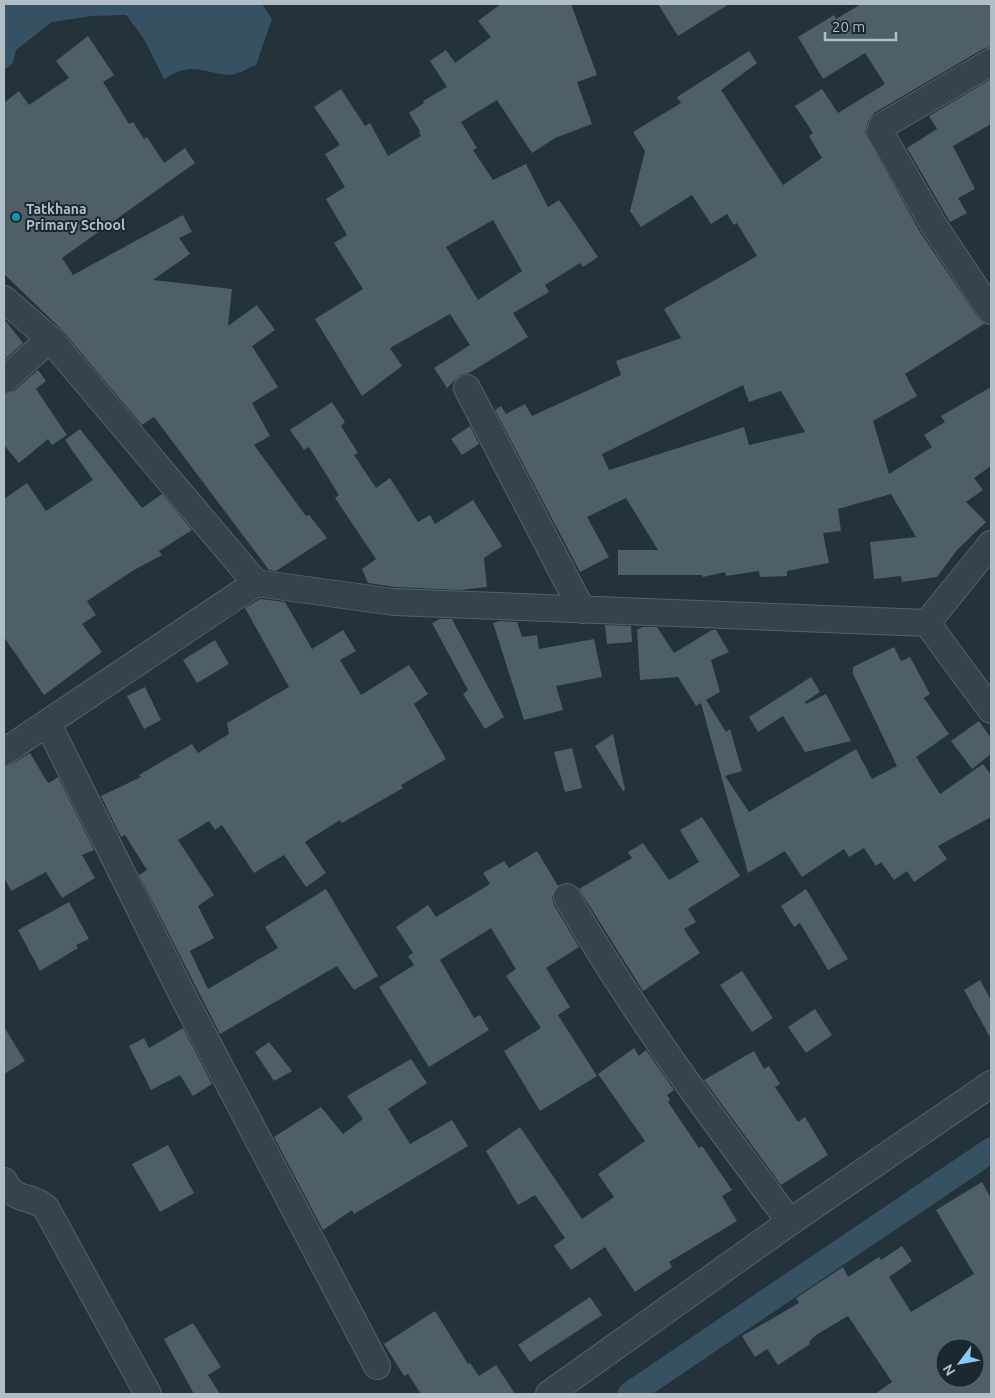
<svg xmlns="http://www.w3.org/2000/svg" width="995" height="1398" font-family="Ubuntu,sans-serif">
	<rect width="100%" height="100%" fill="#23323b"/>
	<!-- water -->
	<path fill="#365262" d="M 7,4 L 262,4 L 272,19 L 256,65 C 248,68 237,75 229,75 C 201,72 192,61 164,79 L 144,39 L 126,15 L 92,16 L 52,22 L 16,50 L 13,63 L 6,69 L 4,67 L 4,6 Z"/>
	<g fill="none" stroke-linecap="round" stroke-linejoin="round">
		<!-- canal -->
		<polyline stroke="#365262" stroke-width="25" points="630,1394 991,1150"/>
	</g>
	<!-- building -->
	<g fill="#4e5f69" fill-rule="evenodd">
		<path d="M 501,4 L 571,4 L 597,75 L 577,82 L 592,124 L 555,138 L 532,153 L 497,100 L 461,122 L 477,148 L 473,150 L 493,180 L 526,164 L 548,207 L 559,200 L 598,257 L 583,267 L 580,263 L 545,285 L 549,292 L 513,313 L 528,337 L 469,373 L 460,375 L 447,388 L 434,368 L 470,345 L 450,314 L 390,348 L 402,366 L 362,396 L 315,319 L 363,289 L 334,243 L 347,235 L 326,199 L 345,187 L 325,154 L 340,145 L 314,107 L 341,89 L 365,126 L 370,123 L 388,156 L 421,136 L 419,132 L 420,131 L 409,113 L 424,103 L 423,101 L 447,87 L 430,61 L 446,50 L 455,63 L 491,37 L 478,21 ZM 493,220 L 522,271 L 478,300 L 446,247 Z"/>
		<polygon points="658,4 729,4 678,36"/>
		<path d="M 861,4 L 991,4 L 991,47 L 983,49 L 874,113 L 868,121 L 865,133 L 920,232 L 979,319 L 984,324 L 905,374 L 917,396 L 873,421 L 889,474 L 932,447 L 924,435 L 945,422 L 941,416 L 991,387 L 991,466 L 974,478 L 983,490 L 966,502 L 986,522 L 957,550 L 937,577 L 902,582 L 901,576 L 874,579 L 870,542 L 916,537 L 891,494 L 838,509 L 841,531 L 823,533 L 829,563 L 787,571 L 787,576 L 760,577 L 759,571 L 726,576 L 725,572 L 703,577 L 702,575 L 618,575 L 618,550 L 658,550 L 626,498 L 587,517 L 609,557 L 580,572 L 495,410 L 501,406 L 506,414 L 525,404 L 532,416 L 621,375 L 616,361 L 681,338 L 664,309 L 757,256 L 737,223 L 734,225 L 727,214 L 711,224 L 692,195 L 641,227 L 630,211 L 645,151 L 633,132 L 681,103 L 677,97 L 749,51 L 757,63 L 721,90 L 783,185 L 822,158 L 809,136 L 813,133 L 795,106 L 822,89 L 838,113 L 885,84 L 865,53 L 823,79 L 798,37 L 834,15 L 836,19 ZM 743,385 L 749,402 L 781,391 L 805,432 L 749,445 L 744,427 L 609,470 L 602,454 Z"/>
		<polygon points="88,36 114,75 103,82 129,124 133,122 144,139 147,137 164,163 185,148 195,163 62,258 73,275 183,215 192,232 179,238 190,254 153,280 232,289 228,326 257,305 275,330 252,346 278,387 252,403 270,436 254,445 306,516 309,515 327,538 276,571 269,570 154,417 142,425 61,329 4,274 4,103 19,91 29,105 69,78 56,61"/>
		<polygon points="991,79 991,124 953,146 975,189 958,198 967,213 950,222 907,148 937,129 929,116"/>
		<polygon points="4,319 23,343 4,360"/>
		<polygon points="38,370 46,381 36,389 67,435 52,445 48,439 19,463 4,445 4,395 14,391"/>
		<polygon points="332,402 345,422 341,426 358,453 354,455 376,488 390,478 418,522 430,515 435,524 473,500 502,546 484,558 487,587 460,590 395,587 368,583 362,569 376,559 335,498 339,495 309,447 304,450 290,430"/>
		<polygon points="470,426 479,444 462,455 451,439"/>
		<polygon points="80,429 142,508 162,494 192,530 159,551 162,555 134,570 87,601 96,615 82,624 102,652 44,695 4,637 4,499 27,483 46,511 93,480 65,440"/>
		<polygon points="260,599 285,602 312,649 343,630 356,651 340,660 361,695 409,665 428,694 414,704 446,759 401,785 403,788 342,823 340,820 305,842 326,873 306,887 284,855 254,873 222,825 215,830 209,821 178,840 214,895 198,906 214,938 190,951 208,989 278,948 265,927 326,889 378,976 354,990 337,966 220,1034 139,875 147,870 125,835 121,837 101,796 141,777 139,775 192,744 198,753 229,734 227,723 289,687 245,608"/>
		<polygon points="440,619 452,619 504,717 485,729 463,694 468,690 432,623"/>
		<polygon points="500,621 517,622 522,637 537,635 539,649 594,639 602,677 556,686 563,710 524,720 493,623"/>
		<polygon points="605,625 631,626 632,642 607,644"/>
		<polygon points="642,627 657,627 674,653 712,630 716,630 729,652 711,660 720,692 706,700 726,732 730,729 742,771 725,776 749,812 856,749 872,779 897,766 853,674 853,667 894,647 901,661 910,657 930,694 924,698 949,734 916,757 940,794 983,764 991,775 991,817 938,846 947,859 914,882 907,871 894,880 881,862 876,866 864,848 849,857 844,849 802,877 785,851 748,873 701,703 696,706 678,677 640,680 637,630"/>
		<polygon points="215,640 229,664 197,683 183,660"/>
		<polygon points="811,677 820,692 805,702 806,704 826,694 851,741 805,752 783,716 758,732 749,717"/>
		<polygon points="145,687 161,720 144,729 127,696"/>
		<polygon points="979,721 991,738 991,754 972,769 951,741"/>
		<polygon points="613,734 625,790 623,791 595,746"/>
		<polygon points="572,748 582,788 565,792 554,752"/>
		<polygon points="30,753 46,780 49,783 58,777 94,850 82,855 95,878 62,898 46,872 11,891 4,877 4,767 12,764"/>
		<polygon points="702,817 740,876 688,909 696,922 684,929 700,953 643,991 579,889 632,858 628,852 643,843 669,880 699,862 680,830"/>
		<polygon points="537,851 558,886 552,897 554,905 579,947 546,968 570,1007 558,1015 597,1076 540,1111 504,1051 541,1028 506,976 516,969 491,928 440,960 474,1018 480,1015 489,1030 429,1067 379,987 414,965 408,956 413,953 396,927 428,905 436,917 490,884 483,873 504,861 509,868"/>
		<polygon points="806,889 848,959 828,970 800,923 794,927 781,906"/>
		<polygon points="69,902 89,939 76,945 78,948 40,971 18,930"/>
		<polygon points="742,971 773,1018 752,1032 720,985"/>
		<polygon points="980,980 991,1000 991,1039 964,990"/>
		<polygon points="815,1009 832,1035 806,1053 788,1027"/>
		<polygon points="4,1027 25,1061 4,1074"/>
		<polygon points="183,1028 212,1084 193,1096 180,1075 151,1090 129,1046 144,1038 149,1048"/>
		<polygon points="269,1042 292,1071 274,1081 255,1052"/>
		<polygon points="634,1048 639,1056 646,1050 674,1090 667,1095 670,1100 668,1102 699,1148 702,1146 732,1190 722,1196 737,1221 669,1262 672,1267 635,1292 605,1247 571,1270 554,1246 565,1238 535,1195 518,1205 486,1151 520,1127 582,1219 614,1197 598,1174 645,1141 598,1074"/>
		<polygon points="754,1051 764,1069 769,1066 780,1084 775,1087 798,1122 805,1117 828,1155 781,1185 704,1080"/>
		<polygon points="411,1059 427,1083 388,1109 410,1144 452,1120 468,1146 354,1214 352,1210 323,1230 274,1137 321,1107 343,1134 363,1119 347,1096"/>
		<polygon points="168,1145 194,1193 160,1212 132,1164"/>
		<path d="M 982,1182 L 991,1198 L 991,1394 L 875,1394 L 892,1382 L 848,1316 L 816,1335 L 809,1342 L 810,1344 L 778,1365 L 767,1349 L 755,1357 L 742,1336 L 799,1303 L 796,1298 L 843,1267 L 848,1277 L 879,1257 L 881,1260 L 902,1246 L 912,1261 L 889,1277 L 911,1312 L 974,1274 L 936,1210 ZM 945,1348 L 975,1348 L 975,1378 L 945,1378 Z"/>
		<polygon points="590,1297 602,1315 530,1362 518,1345"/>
		<polygon points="435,1311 468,1364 470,1363 479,1376 496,1365 515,1394 421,1394 408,1374 404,1376 384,1344"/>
		<polygon points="193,1323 221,1367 208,1375 220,1394 194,1394 164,1339"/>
	</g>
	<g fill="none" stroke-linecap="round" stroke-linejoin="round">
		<!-- minor casing -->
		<g stroke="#546169" stroke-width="28">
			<g id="minor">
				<polyline points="991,62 882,126 880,132 933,224 991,311"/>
				<polyline points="4,299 50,339 256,583 394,602 927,623"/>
				<polyline points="4,380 50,339"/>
				<polyline points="467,388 582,610"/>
				<polyline points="991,544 927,623 991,710"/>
				<polyline points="48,724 187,1004 377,1366"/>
				<polyline points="4,752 256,583"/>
				<path d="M 567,897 C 632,1011 711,1117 790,1222"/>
				<path d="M 4,1181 C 16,1204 29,1193 46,1208 L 148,1394"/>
				<polyline points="549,1394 790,1222 991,1084"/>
			</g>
		</g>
		<!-- minor -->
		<use href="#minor" stroke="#36434b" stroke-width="26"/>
	</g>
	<!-- markers -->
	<circle fill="#0f9aa8" stroke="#1c2830" stroke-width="2" cx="16" cy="217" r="5"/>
	<g text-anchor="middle" stroke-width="4" stroke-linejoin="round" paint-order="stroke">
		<!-- poi labels -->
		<g font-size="14" font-weight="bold" fill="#b2bec7" stroke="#1c2830" text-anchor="start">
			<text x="26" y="214">Tatkhana<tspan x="26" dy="16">Primary School</tspan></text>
		</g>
	</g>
	<!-- border -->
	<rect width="995" height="1398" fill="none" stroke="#b2bec7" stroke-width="10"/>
	<!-- north arrow -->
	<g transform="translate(960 1363) rotate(238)"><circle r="24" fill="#1c2830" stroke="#58646c"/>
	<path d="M0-4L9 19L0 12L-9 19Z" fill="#87caf7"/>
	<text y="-8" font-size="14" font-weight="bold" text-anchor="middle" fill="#b2bec7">N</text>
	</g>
	<!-- scale -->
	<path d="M825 32v8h71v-8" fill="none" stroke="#b2bec7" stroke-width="2.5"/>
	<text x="832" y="32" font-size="15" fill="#b2bec7" stroke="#1c2830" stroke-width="4" paint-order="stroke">20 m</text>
</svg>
